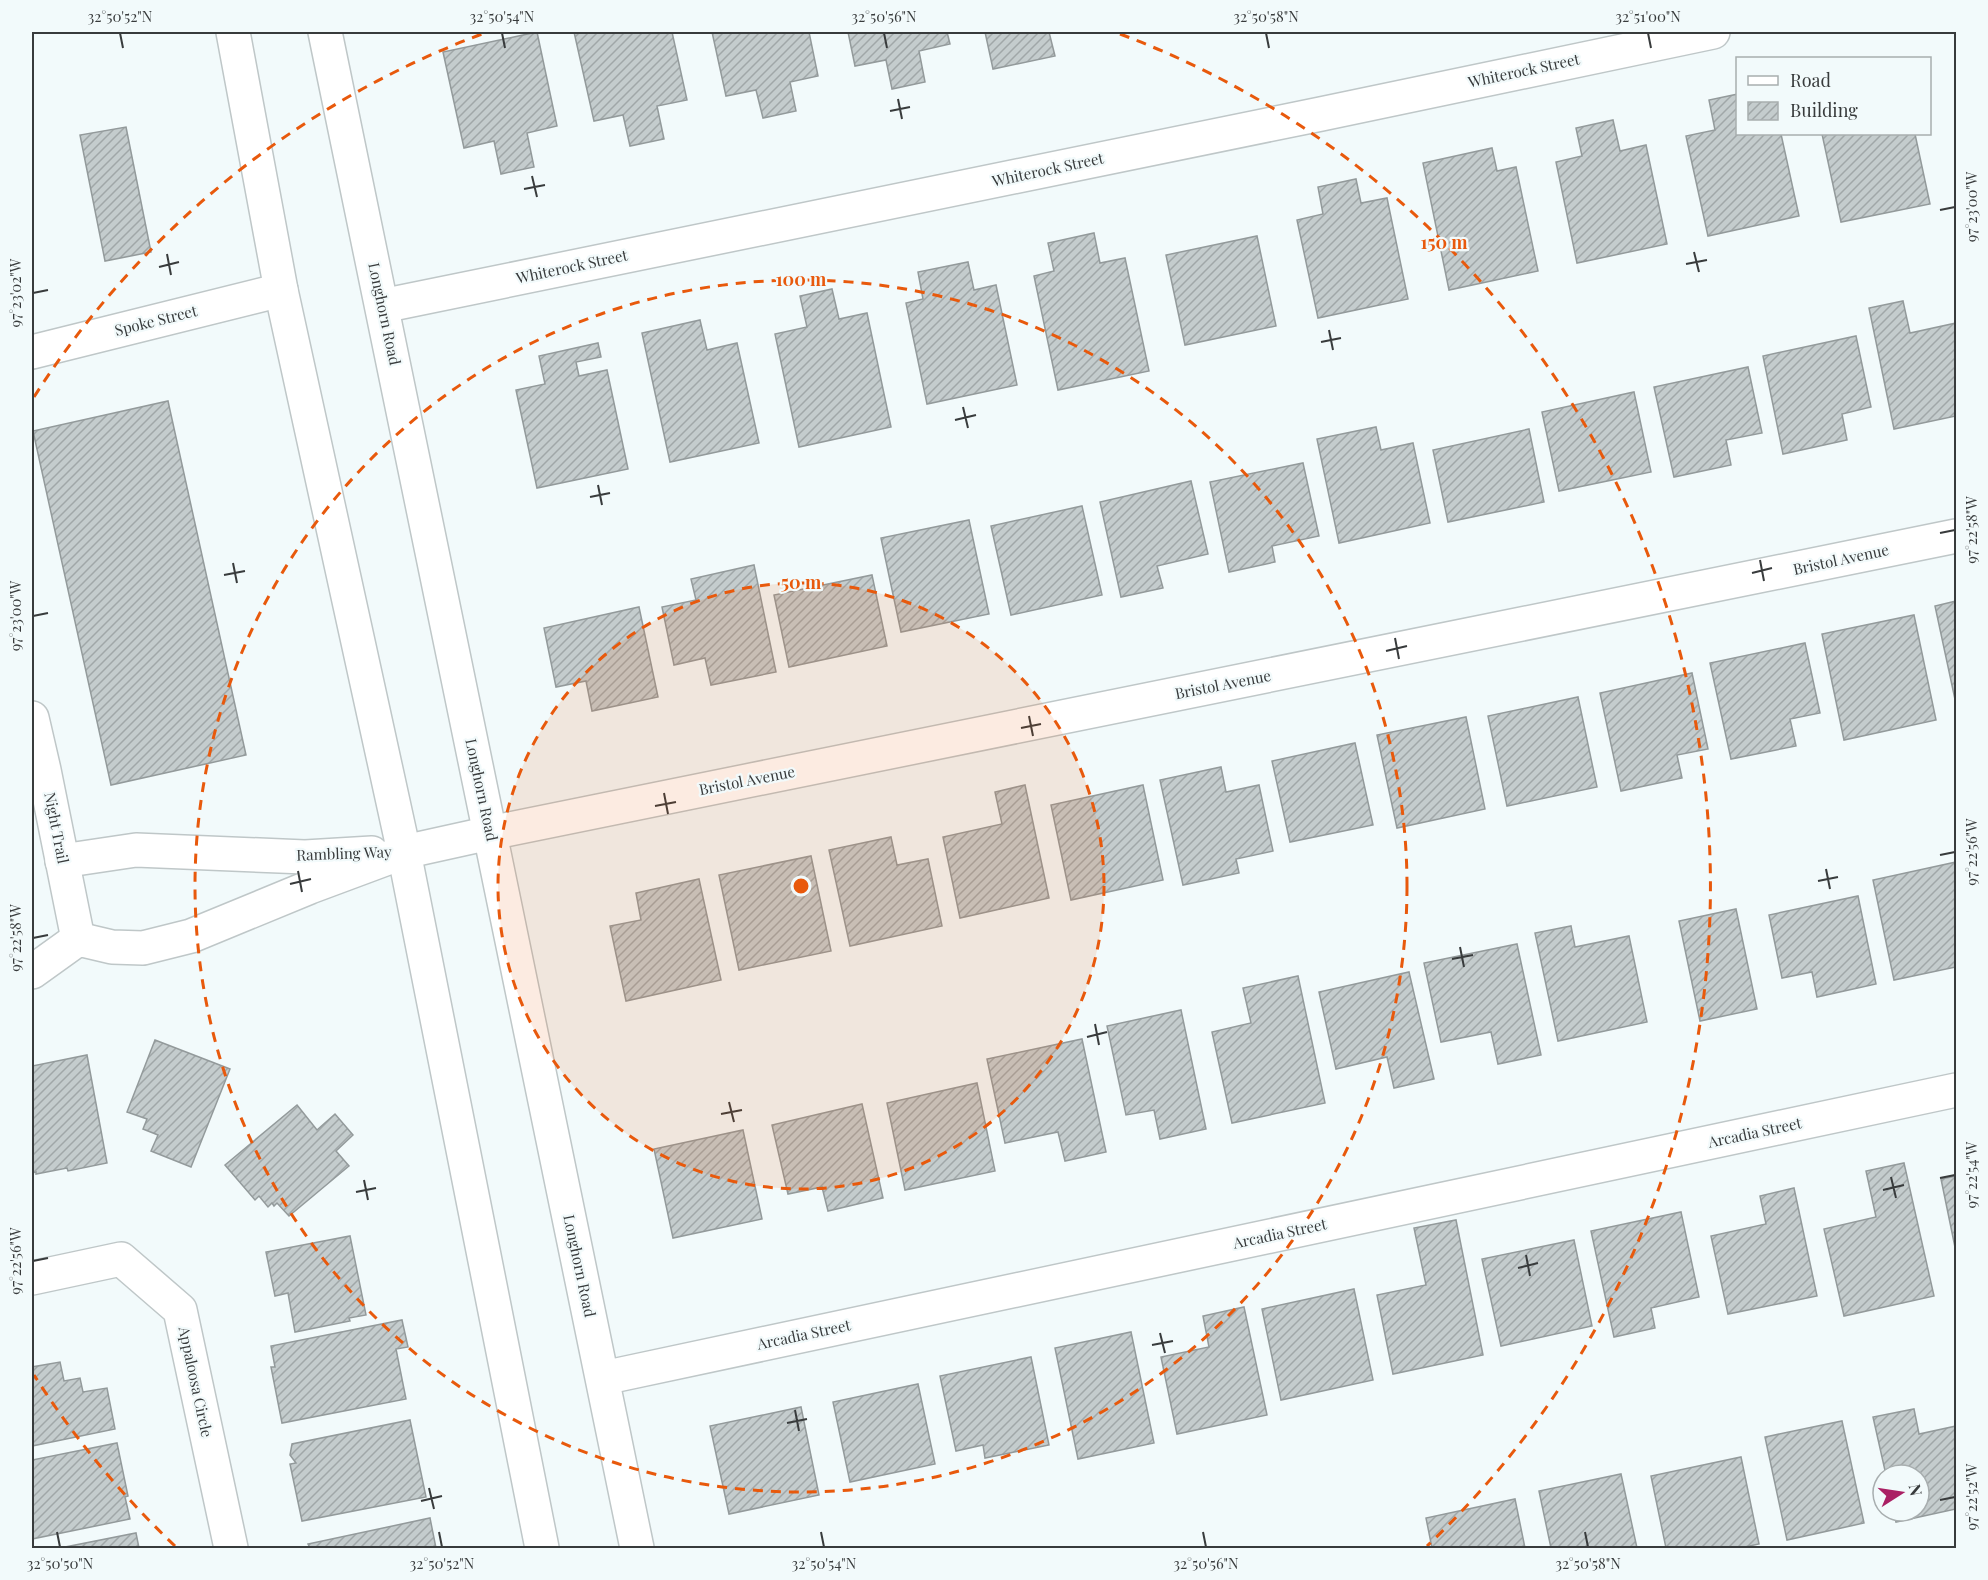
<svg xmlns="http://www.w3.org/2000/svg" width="1988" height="1580" font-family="'Playfair Display',serif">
	<defs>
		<pattern id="building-hatch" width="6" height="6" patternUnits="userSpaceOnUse" patternTransform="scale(1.5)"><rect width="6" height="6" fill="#c4cccd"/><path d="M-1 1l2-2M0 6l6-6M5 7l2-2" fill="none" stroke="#a0a7a8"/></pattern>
	</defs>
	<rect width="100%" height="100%" fill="#f2fafb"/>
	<!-- building -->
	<g fill="url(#building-hatch)" stroke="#939a9b" stroke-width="1.5">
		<polygon points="537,32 557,126 527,133 534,167 501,174 494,141 464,148 443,52"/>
		<polygon points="574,32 672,32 687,100 657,106 664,139 630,146 623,115 594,121"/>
		<polygon points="712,32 809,32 818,76 790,82 796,111 763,118 756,90 726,96"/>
		<polygon points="848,32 947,32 950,44 919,51 925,82 892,89 886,60 855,66"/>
		<polygon points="985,32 1049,32 1055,56 993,69"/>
		<polygon points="1738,94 1738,134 1781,134 1799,216 1708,236 1686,136 1715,130 1709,100"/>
		<polygon points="1613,120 1620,151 1646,145 1667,244 1577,263 1556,162 1582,156 1576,128"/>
		<polygon points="126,127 151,252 105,261 80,135"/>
		<polygon points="1822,134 1915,134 1930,204 1841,222"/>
		<polygon points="1492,148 1497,171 1516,167 1538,271 1449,290 1423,163"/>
		<polygon points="1356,179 1361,203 1387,198 1408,299 1318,318 1297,220 1323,214 1318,187"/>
		<polygon points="1094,233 1100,263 1125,258 1149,371 1058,390 1034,276 1054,271 1048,243"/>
		<polygon points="1257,236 1276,326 1185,345 1166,255"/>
		<polygon points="968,262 974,290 996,285 1017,385 927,404 906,303 923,299 918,272"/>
		<polygon points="832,289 839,319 867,313 891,427 799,447 775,334 807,327 800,296"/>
		<polygon points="1903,301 1910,333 1956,323 1956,416 1894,429 1869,308"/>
		<polygon points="700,320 707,350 737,343 759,443 670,462 642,333"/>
		<polygon points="1856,336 1871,407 1842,414 1847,440 1783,454 1763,356"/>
		<polygon points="598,343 601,357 576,362 579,376 607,370 628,469 537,488 516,390 545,384 539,356"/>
		<polygon points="1748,367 1762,433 1726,440 1731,465 1674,477 1654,387"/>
		<polygon points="1634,392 1651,472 1559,491 1542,412"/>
		<polygon points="168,401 246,755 111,785 33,431"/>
		<polygon points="1376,427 1381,450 1413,443 1430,523 1339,543 1317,439"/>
		<polygon points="1529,429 1544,502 1448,522 1433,450"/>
		<polygon points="1303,463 1319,536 1272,546 1275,562 1229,572 1210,482"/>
		<polygon points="1191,481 1208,554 1157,566 1163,588 1121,597 1100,502"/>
		<polygon points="1082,506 1102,595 1011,615 991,526"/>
		<polygon points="969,520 989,614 901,632 881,538"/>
		<polygon points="754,565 776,672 711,685 705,658 674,665 662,607 696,600 691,579"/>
		<polygon points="872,575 887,646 789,667 774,595"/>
		<polygon points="1956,601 1956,704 1935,606"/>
		<polygon points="639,607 658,697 592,711 586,681 556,687 544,628"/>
		<polygon points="1914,615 1936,720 1844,740 1822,634"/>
		<polygon points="1805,643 1820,713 1790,719 1796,746 1731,759 1710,663"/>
		<polygon points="1692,673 1708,749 1677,755 1682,778 1621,791 1600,693"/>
		<polygon points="1578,697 1597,787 1507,806 1488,716"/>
		<polygon points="1466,717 1485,809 1397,828 1377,735"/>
		<polygon points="1355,743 1373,825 1290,842 1272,761"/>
		<polygon points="1221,767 1226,792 1259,785 1273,851 1236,859 1239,873 1183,885 1160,780"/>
		<polygon points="1025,785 1049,898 960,918 943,837 1002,824 995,792"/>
		<polygon points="1143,785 1163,880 1071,900 1051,805"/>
		<polygon points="891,837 897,865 928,859 942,926 850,946 829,850"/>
		<polygon points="811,856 831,951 739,970 719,875"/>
		<polygon points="1956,862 1956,967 1894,980 1873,880"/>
		<polygon points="699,879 721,980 626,1001 610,926 641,920 636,893"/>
		<polygon points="1858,896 1876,984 1817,997 1812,972 1782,978 1769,915"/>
		<polygon points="1736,909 1757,1009 1700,1021 1679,921"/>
		<polygon points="1571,926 1575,947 1629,936 1647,1022 1558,1041 1535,933"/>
		<polygon points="1517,944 1541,1055 1498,1064 1491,1032 1441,1042 1424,963"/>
		<polygon points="1409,972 1434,1079 1394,1088 1387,1057 1336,1069 1319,992"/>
		<polygon points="1298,976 1325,1103 1232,1123 1212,1032 1251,1023 1243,988"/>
		<polygon points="1181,1010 1206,1129 1160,1139 1154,1110 1126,1115 1107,1026"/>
		<polygon points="1082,1039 1106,1152 1065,1161 1058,1132 1005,1143 987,1059"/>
		<polygon points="155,1040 230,1069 191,1167 151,1151 158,1135 143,1129 147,1119 127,1112"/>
		<polygon points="87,1055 107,1163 68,1171 67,1168 36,1174 36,1172 32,1173 32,1066"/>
		<polygon points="977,1083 995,1171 905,1190 887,1103"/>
		<polygon points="862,1104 883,1198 828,1211 822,1187 788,1194 772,1125"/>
		<polygon points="297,1105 317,1130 335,1114 353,1135 336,1151 349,1166 289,1216 277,1203 274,1206 272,1203 268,1207 259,1196 255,1200 225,1165"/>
		<polygon points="743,1130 762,1219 673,1238 654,1149"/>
		<polygon points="1904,1163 1934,1296 1844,1316 1824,1229 1876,1217 1866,1171"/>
		<polygon points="1956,1176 1956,1252 1941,1179"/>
		<polygon points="1794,1188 1817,1296 1728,1314 1711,1236 1766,1224 1760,1196"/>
		<polygon points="1681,1212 1699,1297 1651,1308 1655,1328 1614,1337 1591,1231"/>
		<polygon points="1456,1220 1483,1355 1393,1374 1377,1295 1426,1285 1414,1228"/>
		<polygon points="350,1236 366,1315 349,1318 350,1321 295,1332 288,1293 275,1296 266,1252"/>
		<polygon points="1574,1240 1592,1326 1501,1346 1482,1259"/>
		<polygon points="1354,1289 1373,1380 1281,1400 1262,1309"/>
		<polygon points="1244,1307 1267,1415 1177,1434 1161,1357 1209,1347 1203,1316"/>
		<polygon points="402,1320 408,1347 396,1349 406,1399 282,1423 271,1367 275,1367 271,1346"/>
		<polygon points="1131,1332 1154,1443 1078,1459 1055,1348"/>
		<polygon points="1031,1357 1049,1445 985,1458 983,1445 956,1451 940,1376"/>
		<polygon points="60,1362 64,1381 80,1378 83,1392 107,1388 115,1429 32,1446 32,1367"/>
		<polygon points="918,1384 935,1464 850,1482 833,1402"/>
		<polygon points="801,1407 819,1495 729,1514 710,1426"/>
		<polygon points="1914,1409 1919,1434 1956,1426 1956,1509 1896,1522 1893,1511 1919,1511 1919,1475 1886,1475 1873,1417"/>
		<polygon points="410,1420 426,1497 302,1521 290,1464 296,1463 290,1455 292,1444"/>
		<polygon points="1842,1421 1864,1523 1787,1540 1765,1437"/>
		<polygon points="117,1443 128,1496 125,1497 130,1519 32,1539 32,1460"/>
		<polygon points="1741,1457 1759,1544 1740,1548 1666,1548 1651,1476"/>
		<polygon points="1621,1474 1637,1548 1551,1548 1539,1491"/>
		<polygon points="1515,1499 1525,1548 1432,1548 1426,1518"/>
		<polygon points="430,1518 436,1548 310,1548 308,1544"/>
		<polygon points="136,1533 139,1548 60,1548"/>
	</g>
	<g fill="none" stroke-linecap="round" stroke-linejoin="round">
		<!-- minor casing -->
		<g stroke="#bfc7c8" stroke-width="36">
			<g id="minor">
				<polyline points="382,306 1321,114 1713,32"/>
				<polyline points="32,352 281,290"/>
				<polyline points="32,718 44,770 78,939"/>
				<polyline points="490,833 1956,536"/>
				<polyline points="62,861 136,850 305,857 372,853"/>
				<polyline points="32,972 78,939 112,947 143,948 191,936 310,887 404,852"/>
				<polyline points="32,1278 121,1259 180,1310 231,1548"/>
				<polyline points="603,1378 1956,1090"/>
			</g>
		</g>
		<!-- major casing -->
		<g stroke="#bfc7c8" stroke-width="36">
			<g id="major">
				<polyline points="233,32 281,290 404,852 542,1548"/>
				<polyline points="325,32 637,1548"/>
				<polyline points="404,852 490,833"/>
			</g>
		</g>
		<!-- minor -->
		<use href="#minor" stroke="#fff" stroke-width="33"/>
		<!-- major -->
		<use href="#major" stroke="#fff" stroke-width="33"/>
	</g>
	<!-- ticks -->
	<path fill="none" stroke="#383b3c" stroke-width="2" d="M 120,33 L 123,48M 502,33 L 505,48M 884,33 L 887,48M 1266,33 L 1269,48M 1648,33 L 1651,48M 898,99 L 902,119M 890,111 L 910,107M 532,176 L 537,197M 524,189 L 545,185M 1940,210 L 1955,207M 1694,252 L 1699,272M 167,254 L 171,275M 1686,264 L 1707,260M 159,267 L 179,262M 33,293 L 48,290M 1329,330 L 1333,350M 1321,342 L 1341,338M 963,407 L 968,428M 955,420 L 976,415M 598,485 L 602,505M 590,497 L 610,493M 1940,533 L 1955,530M 1760,560 L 1764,581M 233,563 L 237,583M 1752,573 L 1772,568M 224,575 L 245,571M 33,616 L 48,613M 1395,638 L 1399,659M 1386,651 L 1407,646M 1029,716 L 1033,736M 1021,728 L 1041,724M 664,793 L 668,814M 655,806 L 676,802M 1940,855 L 1955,852M 1826,869 L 1830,889M 298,871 L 302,892M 1818,881 L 1838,877M 290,884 L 311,879M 33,938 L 48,935M 1460,947 L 1464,967M 1452,959 L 1473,955M 1095,1024 L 1099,1045M 1087,1037 L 1107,1032M 729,1102 L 734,1122M 721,1114 L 742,1110M 1891,1177 L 1896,1198M 1940,1178 L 1955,1175M 364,1180 L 368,1200M 1883,1190 L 1904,1185M 356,1192 L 376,1188M 1526,1255 L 1530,1276M 33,1261 L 48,1258M 1518,1268 L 1538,1263M 1160,1333 L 1165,1353M 1152,1345 L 1173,1341M 795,1410 L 799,1431M 787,1423 L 807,1419M 429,1488 L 434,1509M 1940,1500 L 1955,1497M 421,1501 L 442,1496M 57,1532 L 60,1547M 439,1532 L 442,1547M 821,1532 L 824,1547M 1203,1532 L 1206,1547M 1585,1532 L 1588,1547"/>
	<!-- distance rings -->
	<circle cx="801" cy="886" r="303" fill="#e8590c" fill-opacity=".12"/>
	<g fill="none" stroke="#e8590c" stroke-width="3" stroke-dasharray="10 8">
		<circle cx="801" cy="886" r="303"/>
		<circle cx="801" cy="886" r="606"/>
		<path d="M175 1546A910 910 0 0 1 34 1375M34 397A910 910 0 0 1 482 34M1120 34A910 910 0 0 1 1427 1546"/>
	</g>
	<g text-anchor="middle" stroke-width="4.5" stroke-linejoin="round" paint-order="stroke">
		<!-- street labels -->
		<g font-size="15" fill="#383b3c" stroke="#f2fafb">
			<text transform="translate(1524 71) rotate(-12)" y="5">Whiterock Street</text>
			<text transform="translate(1048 170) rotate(-12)" y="5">Whiterock Street</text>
			<text transform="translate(572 267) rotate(-12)" y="5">Whiterock Street</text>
			<text transform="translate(384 314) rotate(78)" y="5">Longhorn Road</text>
			<text transform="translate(156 321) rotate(-14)" y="5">Spoke Street</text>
			<text transform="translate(1841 560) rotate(-12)" y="5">Bristol Avenue</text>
			<text transform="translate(1223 685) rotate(-11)" y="5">Bristol Avenue</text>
			<text transform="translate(747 781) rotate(-11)" y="5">Bristol Avenue</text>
			<text transform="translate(481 790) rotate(78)" y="5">Longhorn Road</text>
			<text transform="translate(56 828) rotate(79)" y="5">Night Trail</text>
			<text transform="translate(344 854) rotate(-2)" y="5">Rambling Way</text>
			<text transform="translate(1755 1133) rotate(-12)" y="5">Arcadia Street</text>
			<text transform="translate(1280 1234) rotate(-12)" y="5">Arcadia Street</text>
			<text transform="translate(579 1266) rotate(78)" y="5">Longhorn Road</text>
			<text transform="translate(804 1335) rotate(-12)" y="5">Arcadia Street</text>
			<text transform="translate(195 1382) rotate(78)" y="5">Appaloosa Circle</text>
		</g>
	</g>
	<circle cx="801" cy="886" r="9" fill="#e8590c" stroke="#f2fafb" stroke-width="3"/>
	<g font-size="18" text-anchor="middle" font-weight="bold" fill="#e8590c" stroke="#f2fafb" stroke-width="4.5" stroke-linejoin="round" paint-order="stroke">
		<text x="1444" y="249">150 m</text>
		<text x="801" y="286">100 m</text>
		<text x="801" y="589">50 m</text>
	</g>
	<!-- border -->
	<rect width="1988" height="1580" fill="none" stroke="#f2fafb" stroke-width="66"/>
	<!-- legend -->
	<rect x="1736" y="57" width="195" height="78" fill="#f2fafb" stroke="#a8aeaf" stroke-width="1.5"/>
	<rect x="1748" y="76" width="30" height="9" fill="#ffffff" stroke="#a8aeaf" stroke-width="1.5"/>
	<text x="1790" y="87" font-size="18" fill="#383b3c">Road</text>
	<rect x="1748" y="102" width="30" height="18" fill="url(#building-hatch)" stroke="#a8aeaf" stroke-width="1.5"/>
	<text x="1790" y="117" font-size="18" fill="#383b3c">Building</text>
	<!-- north arrow -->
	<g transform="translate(1901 1493) rotate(78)"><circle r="28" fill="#f2fafb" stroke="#a8aeaf" stroke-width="1.5"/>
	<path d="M0-4.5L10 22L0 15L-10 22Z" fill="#aa2064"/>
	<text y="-9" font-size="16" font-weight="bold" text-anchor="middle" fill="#383b3c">N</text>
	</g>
	<rect x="33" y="33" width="1922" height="1514" fill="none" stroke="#383b3c" stroke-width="2"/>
	<g font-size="15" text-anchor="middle" fill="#383b3c">
		<text x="120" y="22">32°50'52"N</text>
		<text x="502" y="22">32°50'54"N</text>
		<text x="884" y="22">32°50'56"N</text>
		<text x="1266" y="22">32°50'58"N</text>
		<text x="1648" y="22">32°51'00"N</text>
		<text transform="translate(1972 207) rotate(-90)" y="5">97°23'00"W</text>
		<text transform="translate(16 293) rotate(-90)" y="5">97°23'02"W</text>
		<text transform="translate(1972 530) rotate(-90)" y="5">97°22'58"W</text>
		<text transform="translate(16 616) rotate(-90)" y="5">97°23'00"W</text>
		<text transform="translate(1972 852) rotate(-90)" y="5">97°22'56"W</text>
		<text transform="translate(16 938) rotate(-90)" y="5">97°22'58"W</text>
		<text transform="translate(1972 1175) rotate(-90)" y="5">97°22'54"W</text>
		<text transform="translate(16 1261) rotate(-90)" y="5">97°22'56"W</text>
		<text transform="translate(1972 1497) rotate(-90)" y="5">97°22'52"W</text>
		<text x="60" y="1569">32°50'50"N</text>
		<text x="442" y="1569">32°50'52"N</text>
		<text x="824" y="1569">32°50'54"N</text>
		<text x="1206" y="1569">32°50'56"N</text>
		<text x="1588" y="1569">32°50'58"N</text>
	</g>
</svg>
